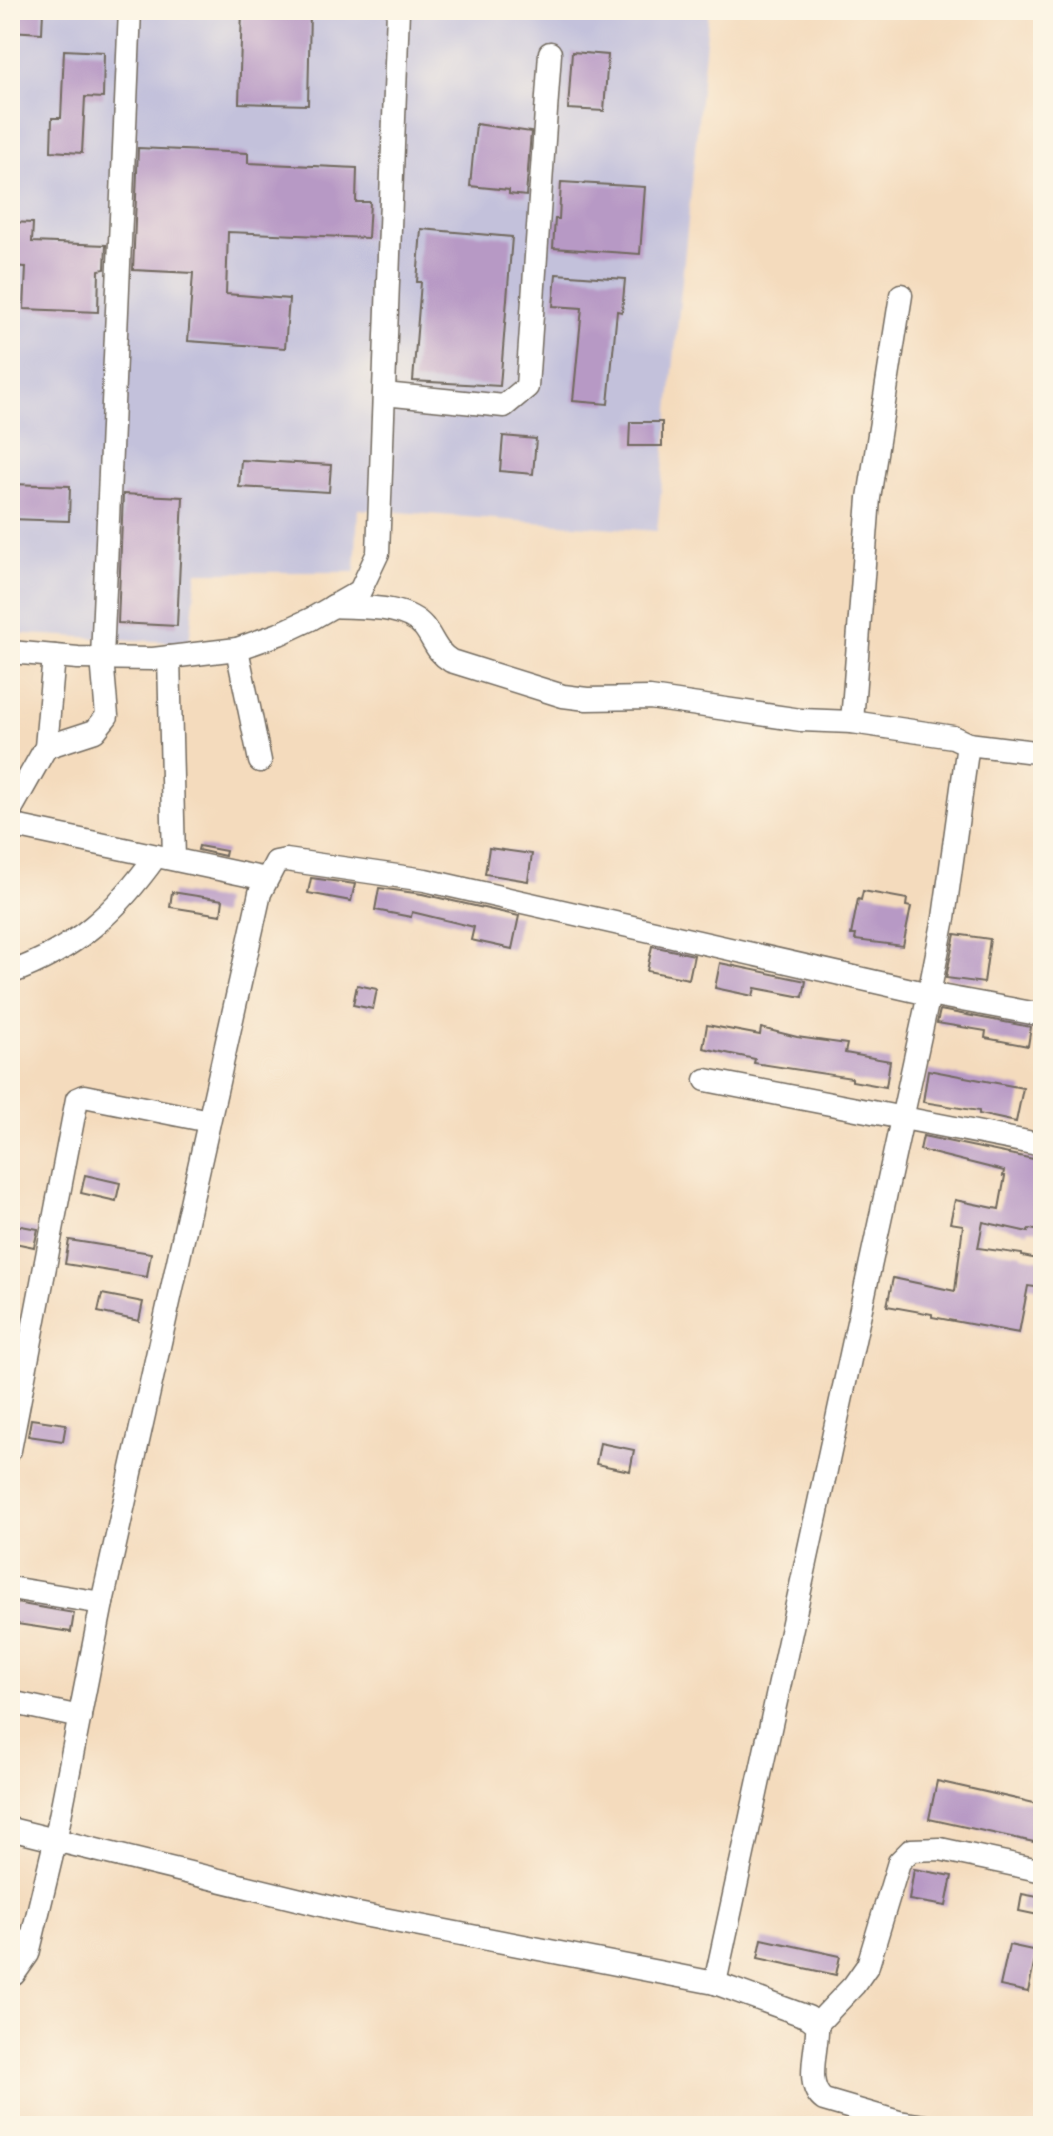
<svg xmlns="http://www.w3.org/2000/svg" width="1053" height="2136" font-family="Mali,sans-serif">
	<rect width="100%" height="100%" fill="#fcf5e5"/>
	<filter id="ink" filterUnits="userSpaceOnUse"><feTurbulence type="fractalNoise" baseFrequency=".0125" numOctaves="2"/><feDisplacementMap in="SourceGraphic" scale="16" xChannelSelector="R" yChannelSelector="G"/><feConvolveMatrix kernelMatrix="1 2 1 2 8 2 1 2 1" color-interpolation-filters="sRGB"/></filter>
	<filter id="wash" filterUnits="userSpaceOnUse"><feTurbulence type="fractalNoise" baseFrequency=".006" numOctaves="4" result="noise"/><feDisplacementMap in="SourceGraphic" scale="32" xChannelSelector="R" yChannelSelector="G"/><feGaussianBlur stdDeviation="1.8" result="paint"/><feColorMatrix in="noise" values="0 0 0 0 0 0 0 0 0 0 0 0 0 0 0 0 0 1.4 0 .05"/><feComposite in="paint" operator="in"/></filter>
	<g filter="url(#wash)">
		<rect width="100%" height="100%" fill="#f4dbbd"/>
		<!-- industrial -->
		<polygon fill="#c3c1db" points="10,10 709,10 657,531 358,509 355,572 197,572 189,643 10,633"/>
		<g id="blocks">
			<!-- building -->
			<g fill="#b799c5">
				<polygon points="10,10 43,10 42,33 10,31"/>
				<polygon points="242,10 310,11 308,105 239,103"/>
				<polygon points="64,50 104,52 103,98 85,97 82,153 51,151 52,118 61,118"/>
				<polygon points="572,52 608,55 604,111 568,109"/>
				<polygon points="476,124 531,132 526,196 509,194 509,190 470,186"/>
				<polygon points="138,148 248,153 248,163 357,168 356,202 370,202 368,238 228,232 226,294 289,299 285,348 188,341 193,273 133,270"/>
				<polygon points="561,182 645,187 640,254 553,248 555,219 559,219"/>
				<polygon points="10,222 33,223 32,242 106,245 105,269 99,270 98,312 24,309 26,267 10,266"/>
				<polygon points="421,229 512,237 500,386 413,381 421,282 417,282"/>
				<polygon points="556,274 625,279 622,312 617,311 608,404 573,401 582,308 553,306"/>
				<polygon points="630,422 662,422 662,446 629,446"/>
				<polygon points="503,436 536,439 533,474 500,471"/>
				<polygon points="241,460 331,465 329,492 239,487"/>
				<polygon points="11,484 70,486 69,521 10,519"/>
				<polygon points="123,494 183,497 177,626 118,623"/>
				<polygon points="199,846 226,851 225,856 198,850"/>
				<polygon points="489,848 532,854 528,881 485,874"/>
				<polygon points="311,878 355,884 351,901 308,893"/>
				<polygon points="379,888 422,894 519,916 512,949 471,940 474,927 412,912 411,917 375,910"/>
				<polygon points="863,891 907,899 906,906 911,907 903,946 855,940 856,935 851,935 858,899 861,900"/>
				<polygon points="172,892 223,900 221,915 170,907"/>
				<polygon points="955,934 990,939 984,983 946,978"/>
				<polygon points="652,946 694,955 689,979 647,971"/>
				<polygon points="720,963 806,981 803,997 755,988 753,996 715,988"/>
				<polygon points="357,985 377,989 373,1009 353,1005"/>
				<polygon points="940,1010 1031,1027 1028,1046 985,1038 986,1031 937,1023"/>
				<polygon points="707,1025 760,1035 761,1028 797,1037 847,1044 845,1053 890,1061 886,1087 852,1081 852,1078 754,1063 755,1059 703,1048"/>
				<polygon points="928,1070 1023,1088 1016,1122 979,1114 979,1111 923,1102"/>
				<polygon points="923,1136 1043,1161 1036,1204 1043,1206 1043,1231 1029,1229 1028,1232 983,1222 978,1248 1022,1254 1022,1256 1043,1260 1043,1288 1028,1286 1019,1333 932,1317 932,1314 887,1306 893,1278 955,1291 963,1225 950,1223 955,1200 999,1209 1005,1176 1003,1176 1004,1171 920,1150"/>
				<polygon points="85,1175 120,1183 116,1201 81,1193"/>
				<polygon points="10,1224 38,1229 34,1247 10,1242"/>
				<polygon points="69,1240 151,1253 147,1277 65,1264"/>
				<polygon points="102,1294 143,1302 139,1321 98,1312"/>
				<polygon points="31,1419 66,1424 63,1441 28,1436"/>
				<polygon points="600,1443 634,1450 630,1471 596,1464"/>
				<polygon points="10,1602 74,1613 71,1632 10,1623"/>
				<polygon points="937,1781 1043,1805 1043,1844 929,1819"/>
				<polygon points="914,1869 952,1876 946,1906 909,1900"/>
				<polygon points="1022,1894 1043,1898 1043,1916 1019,1911"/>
				<polygon points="762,1939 840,1956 836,1975 758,1958"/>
				<polygon points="1009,1945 1037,1951 1028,1992 1000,1986"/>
			</g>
		</g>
	</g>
	<g filter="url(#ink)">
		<use href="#blocks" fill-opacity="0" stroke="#71695e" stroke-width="2"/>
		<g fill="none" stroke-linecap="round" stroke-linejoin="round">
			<!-- minor casing -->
			<g stroke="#71695e" stroke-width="25">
				<g id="minor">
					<polyline points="384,394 504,406 527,387 550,53"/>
					<path d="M 333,606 C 360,608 405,604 424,627 C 434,640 436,652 451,661 L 563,696 L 587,699 L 650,698 L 801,720 L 852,722 L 953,737 L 968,744 L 944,918 L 929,994 L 715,1983"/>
					<polyline points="237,649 260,761"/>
					<polyline points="10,652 78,658 153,659 237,649 279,634 311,619 360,591 378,553 398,10"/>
					<polyline points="169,657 174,859"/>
					<polyline points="852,722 869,498 901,295"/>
					<polyline points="968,744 1043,753"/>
					<polyline points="46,747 95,731 107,716 102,658 130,10"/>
					<polyline points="10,811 46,747 54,656"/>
					<polyline points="10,825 266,879"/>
					<path d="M 10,973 C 76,949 116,912 156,856"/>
					<polyline points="706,1080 1043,1145"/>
					<polyline points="10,1450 77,1099 84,1096 209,1121"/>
					<polyline points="10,1588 102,1603"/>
					<polyline points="10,1702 80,1717"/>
					<path d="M 10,1829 L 358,1914 L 715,1983 L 808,2017 L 817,2024 C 819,2046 803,2085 824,2100 L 899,2122 L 925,2126"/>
					<polyline points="10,1974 14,1974 28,1954 55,1842 102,1603 260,893 276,862 286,860 425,880 929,994 1043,1015"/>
					<polyline points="817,2024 854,1985 868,1965 899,1862 911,1850 940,1849 1043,1871"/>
				</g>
			</g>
			<!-- minor -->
			<use href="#minor" stroke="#fff" stroke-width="22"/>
		</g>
	</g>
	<!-- margin -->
	<rect width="1053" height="2136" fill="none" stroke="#fcf5e5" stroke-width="40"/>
</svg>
